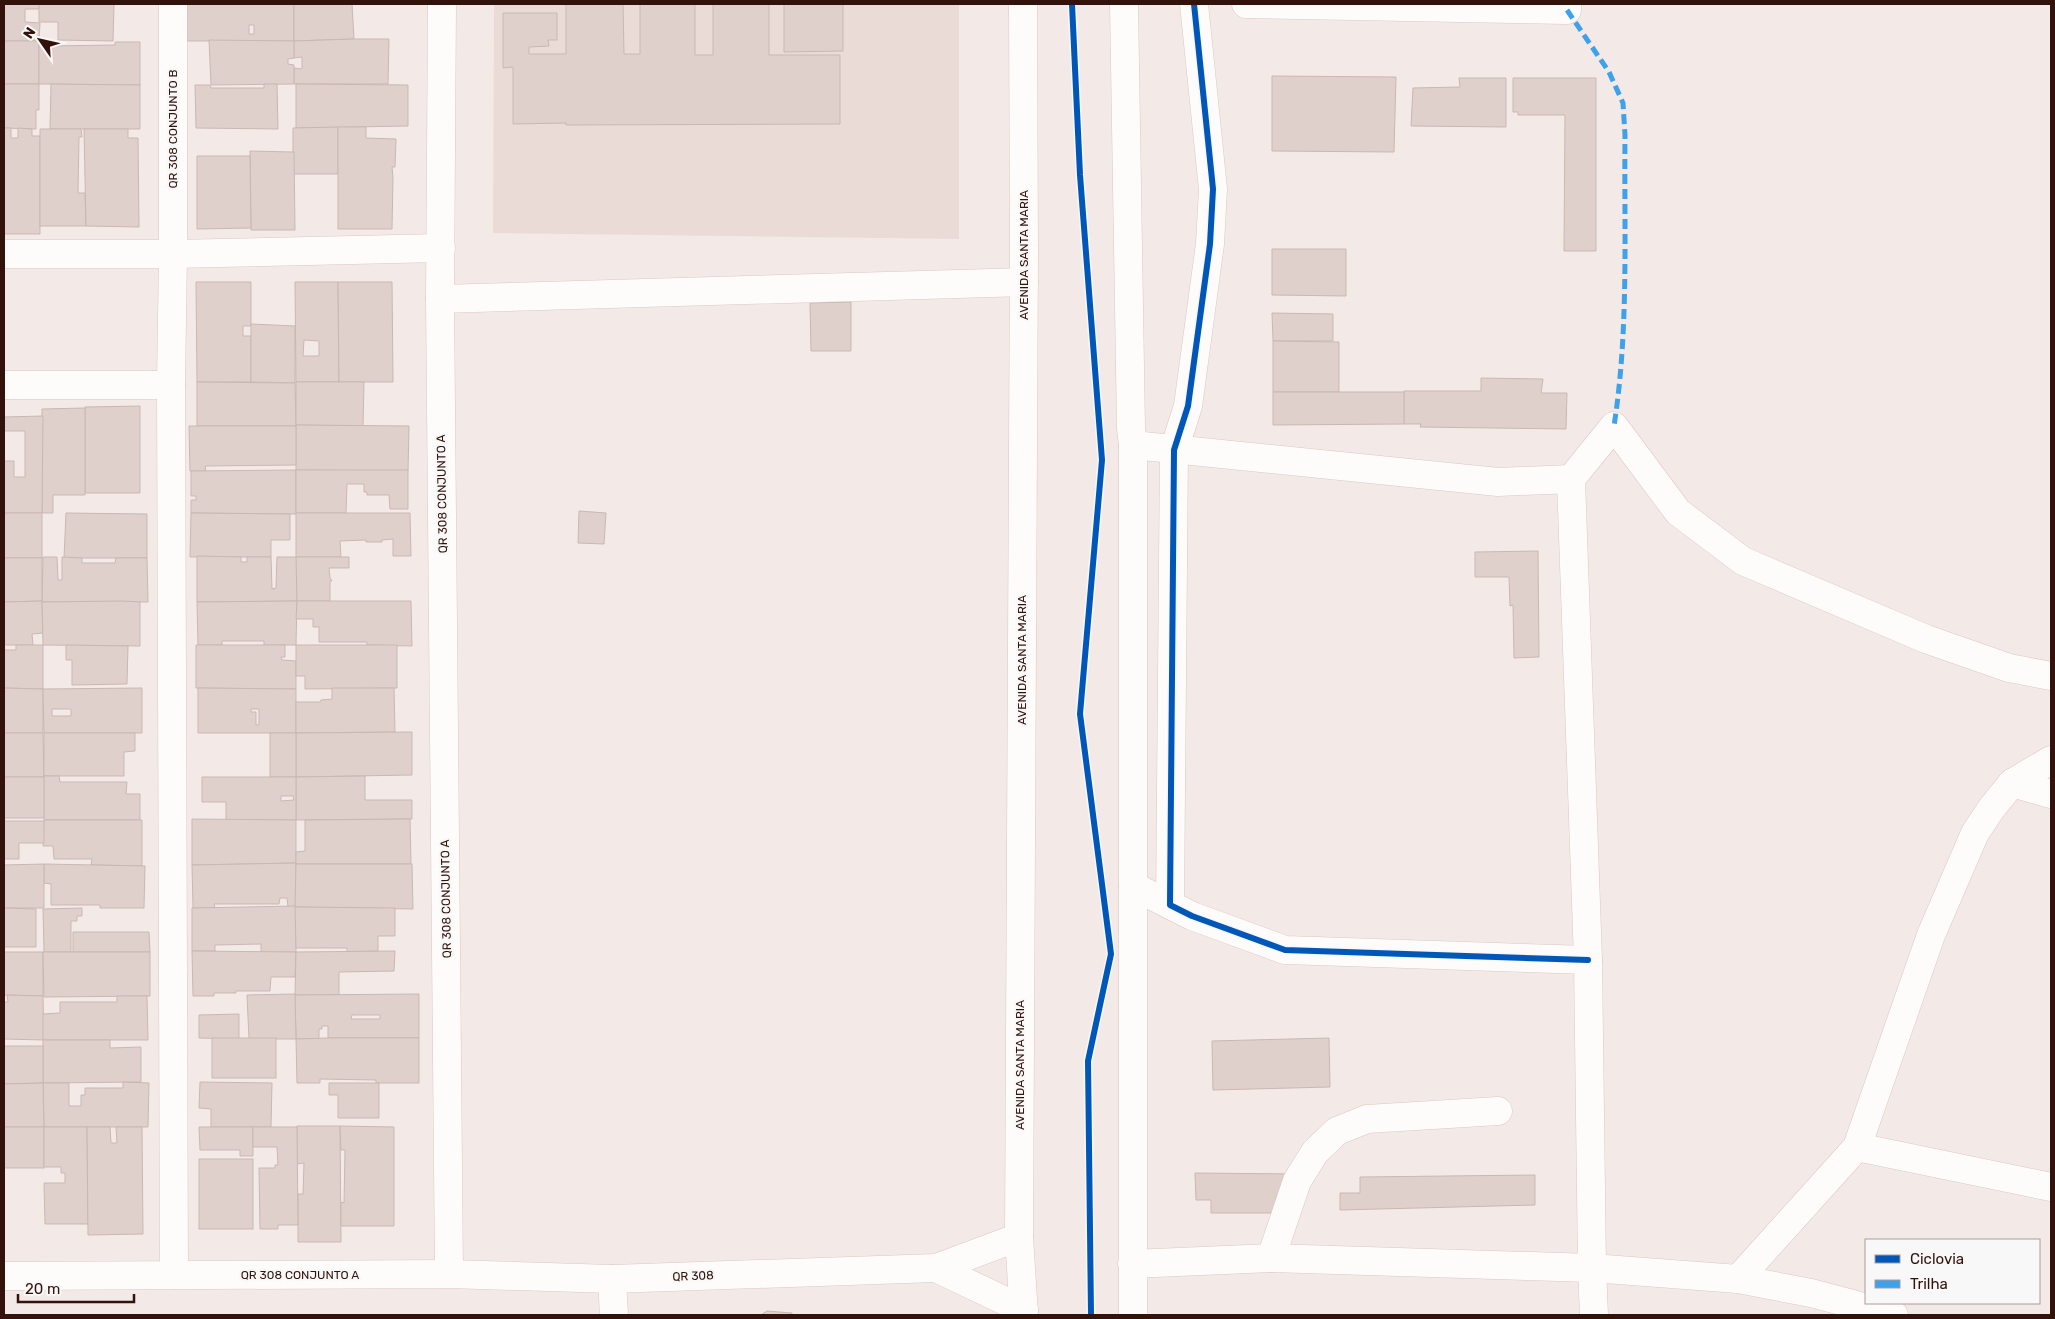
<svg xmlns="http://www.w3.org/2000/svg" width="2055" height="1319" font-family="Rubik,sans-serif">
	<rect width="100%" height="100%" fill="#f3eae7"/>
	<!-- built -->
	<polygon fill="#ebdbd6" points="494,4 959,4 959,239 493,233"/>
	<!-- building -->
	<g fill="#dfd0cc" stroke="#cbb7b2" fill-rule="evenodd">
		<polygon points="4,4 39,4 39,9 25,9 25,22 40,23 39,41 4,41"/>
		<polygon points="39,4 114,4 113,41 58,40 58,22 39,22"/>
		<path d="M 187,4 L 294,4 L 294,41 L 187,41 ZM 249,25 L 254,25 L 254,34 L 249,34 Z"/>
		<polygon points="294,4 352,4 354,39 294,41"/>
		<polygon points="566,4 623,4 624,54 640,54 640,4 695,4 695,55 713,55 713,4 769,4 769,55 840,55 840,124 566,125 566,123 513,124 513,67 503,68 503,13 557,13 557,40 548,40 549,46 529,47 529,54 566,54"/>
		<polygon points="784,4 843,4 843,51 784,52"/>
		<polygon points="354,39 389,39 388,84 294,84 294,68 302,69 302,57 294,58 294,41"/>
		<polygon points="209,40 294,41 294,58 288,59 288,64 294,65 294,84 211,85"/>
		<rect x="4" y="41" width="35" height="43"/>
		<polygon points="39,41 47,41 47,46 115,45 115,42 140,42 140,85 39,84"/>
		<polygon points="1272,76 1396,77 1394,152 1272,151"/>
		<polygon points="1459,78 1506,78 1506,127 1411,126 1413,88 1460,87"/>
		<polygon points="1513,78 1596,78 1596,251 1564,251 1565,115 1518,115 1518,112 1513,112"/>
		<polygon points="4,84 39,84 39,110 36,110 36,129 4,128"/>
		<polygon points="51,84 140,85 140,129 50,129"/>
		<polygon points="264,84 277,84 278,129 196,128 195,85 210,85 211,88 264,88"/>
		<polygon points="296,84 408,85 408,126 296,128"/>
		<polygon points="338,127 338,174 293,174 293,128"/>
		<polygon points="338,127 366,127 366,138 396,139 395,167 392,167 393,177 392,229 338,229"/>
		<polygon points="4,128 11,128 11,138 18,138 18,128 32,129 32,136 40,136 40,234 4,234"/>
		<polygon points="40,129 81,129 82,137 79,137 78,193 85,193 86,226 40,226"/>
		<polygon points="84,129 128,129 128,138 138,138 139,227 86,226"/>
		<polygon points="250,151 294,152 295,230 251,230"/>
		<polygon points="197,156 250,156 251,228 197,229"/>
		<polygon points="1272,249 1346,249 1346,296 1272,295"/>
		<polygon points="196,282 251,282 251,326 243,326 243,336 251,336 251,382 197,382"/>
		<path d="M 295,282 L 338,282 L 339,382 L 296,382 ZM 304,340 L 319,341 L 319,356 L 303,356 Z"/>
		<polygon points="338,282 392,282 393,382 339,382"/>
		<polygon points="851,302 851,351 811,351 810,303"/>
		<polygon points="1272,313 1333,314 1333,341 1273,341"/>
		<polygon points="251,324 295,326 295,383 251,382"/>
		<polygon points="1273,341 1339,342 1339,392 1273,392"/>
		<polygon points="1481,378 1543,379 1541,393 1567,393 1566,429 1420,427 1421,424 1404,424 1404,391 1481,391"/>
		<polygon points="197,382 295,383 296,426 197,426"/>
		<polygon points="296,382 364,382 363,426 296,425"/>
		<polygon points="1273,392 1404,392 1404,424 1273,425"/>
		<polygon points="140,406 140,493 85,493 85,407"/>
		<polygon points="85,408 85,495 53,495 53,513 42,513 42,409"/>
		<polygon points="43,416 42,513 4,513 4,461 14,461 14,477 25,477 25,431 4,431 4,417"/>
		<polygon points="296,425 409,426 408,471 296,470"/>
		<polygon points="189,426 296,426 296,465 205,466 206,471 190,471"/>
		<polygon points="296,470 296,514 191,513 191,500 196,500 196,496 191,496 191,471"/>
		<polygon points="296,470 408,470 408,509 390,509 389,495 367,495 367,492 364,492 364,484 347,484 346,513 296,513"/>
		<polygon points="579,511 606,513 604,544 578,543"/>
		<rect x="4" y="513" width="38" height="45"/>
		<polygon points="66,513 147,514 147,558 64,558"/>
		<polygon points="191,513 290,514 290,540 271,540 271,557 190,557"/>
		<polygon points="296,513 410,513 411,556 393,556 393,539 382,540 382,542 366,542 366,540 340,541 341,557 296,557"/>
		<polygon points="1538,551 1539,657 1514,658 1513,605 1510,606 1509,577 1475,577 1475,552"/>
		<polygon points="197,556 241,557 241,562 247,562 247,557 271,557 272,589 276,588 277,557 297,557 297,601 197,602"/>
		<polygon points="43,557 57,557 58,580 62,580 62,557 82,558 82,563 115,563 116,558 147,558 148,602 42,602"/>
		<polygon points="296,557 349,557 349,568 329,568 330,578 332,581 330,581 330,601 297,601"/>
		<polygon points="4,558 42,558 42,601 4,602"/>
		<polygon points="42,601 43,633 32,634 33,645 4,645 4,602"/>
		<polygon points="123,601 140,602 140,646 43,645 42,602"/>
		<polygon points="297,601 296,645 264,645 264,641 222,641 222,645 198,645 197,602"/>
		<polygon points="297,601 411,601 412,646 367,645 367,642 319,642 319,627 313,627 313,619 296,619"/>
		<polygon points="16,645 43,645 43,689 4,688 4,650 16,650"/>
		<polygon points="66,645 128,646 127,684 72,685 72,660 66,660"/>
		<polygon points="196,645 285,645 285,657 281,657 282,660 296,661 296,689 196,688"/>
		<polygon points="296,645 397,645 397,688 305,689 305,676 296,676"/>
		<polygon points="4,688 43,689 43,733 4,733"/>
		<path d="M 142,688 L 142,733 L 44,733 L 43,689 ZM 52,709 L 71,709 L 71,716 L 52,716 Z"/>
		<path d="M 198,688 L 296,689 L 296,733 L 198,733 ZM 251,709 L 259,709 L 259,725 L 256,725 L 256,712 L 251,712 Z"/>
		<polygon points="332,688 394,688 395,732 296,733 296,702 320,702 321,700 332,699"/>
		<polygon points="412,732 412,775 296,777 296,733"/>
		<polygon points="4,733 43,733 44,777 4,777"/>
		<polygon points="44,733 135,733 135,751 124,752 124,776 44,776"/>
		<rect x="270" y="733" width="26" height="44"/>
		<polygon points="44,776 59,776 60,782 127,782 126,794 140,794 140,820 44,820"/>
		<polygon points="365,776 365,800 412,800 412,819 296,820 296,777"/>
		<rect x="4" y="777" width="40" height="41"/>
		<path d="M 202,777 L 296,777 L 296,820 L 226,820 L 226,802 L 202,802 ZM 281,796 L 293,796 L 294,800 L 281,801 Z"/>
		<polygon points="192,819 296,820 296,863 192,865"/>
		<polygon points="410,819 411,864 296,864 296,852 305,851 305,820"/>
		<polygon points="44,820 142,820 142,866 91,865 92,859 54,859 53,846 43,846"/>
		<polygon points="4,821 44,821 44,843 19,843 19,859 4,859"/>
		<polygon points="296,863 296,906 288,907 287,898 280,898 279,904 214,904 215,908 193,908 192,865"/>
		<polygon points="44,864 145,866 144,908 100,908 100,905 51,905 51,884 44,883"/>
		<polygon points="44,864 44,908 4,908 4,865"/>
		<polygon points="296,864 412,864 413,909 295,907"/>
		<polygon points="296,906 296,952 261,952 261,944 215,945 215,951 192,951 192,908"/>
		<polygon points="295,907 395,908 395,936 378,936 378,951 347,952 347,948 296,948"/>
		<polygon points="4,908 36,909 36,947 4,947"/>
		<polygon points="82,908 82,916 77,916 77,921 71,921 71,952 44,952 43,909"/>
		<polygon points="73,932 149,932 150,952 73,952"/>
		<polygon points="192,951 296,952 295,977 271,977 270,991 236,991 236,993 214,993 214,996 193,996"/>
		<polygon points="395,951 394,971 339,972 339,995 295,995 296,952"/>
		<polygon points="4,952 43,952 43,996 4,995"/>
		<polygon points="43,952 150,952 150,996 44,997"/>
		<path d="M 419,994 L 419,1038 L 328,1038 L 328,1026 L 322,1026 L 322,1029 L 319,1029 L 319,1039 L 296,1039 L 295,995 ZM 352,1015 L 380,1015 L 380,1019 L 351,1019 Z"/>
		<polygon points="7,995 43,996 44,1040 4,1039 4,1002 8,1002"/>
		<polygon points="247,995 295,994 296,1039 249,1039"/>
		<polygon points="117,996 147,996 148,1040 43,1040 43,1014 60,1013 60,1002 117,1002"/>
		<polygon points="239,1014 239,1039 199,1038 199,1015"/>
		<rect x="212" y="1038" width="64" height="40"/>
		<polygon points="328,1038 419,1038 419,1083 376,1083 376,1080 320,1079 320,1083 297,1083 296,1039"/>
		<polygon points="1329,1038 1330,1087 1213,1090 1212,1041"/>
		<polygon points="43,1040 110,1040 110,1048 141,1047 141,1082 43,1083"/>
		<polygon points="4,1046 43,1046 43,1083 4,1084"/>
		<polygon points="123,1082 149,1083 148,1127 44,1127 43,1083 69,1083 69,1106 81,1106 81,1095 85,1095 85,1088 123,1088"/>
		<polygon points="200,1082 272,1083 271,1127 211,1127 211,1109 199,1108"/>
		<polygon points="43,1083 44,1127 4,1127 4,1084"/>
		<polygon points="329,1083 379,1083 379,1118 338,1118 338,1095 329,1095"/>
		<polygon points="297,1126 340,1126 341,1242 298,1242 298,1194 303,1194 304,1163 297,1164"/>
		<polygon points="340,1126 394,1127 394,1226 341,1226 341,1202 344,1203 345,1150 341,1150"/>
		<rect x="4" y="1127" width="40" height="41"/>
		<polygon points="44,1127 87,1127 88,1224 45,1224 44,1183 65,1183 65,1173 61,1173 61,1167 44,1167"/>
		<polygon points="87,1127 110,1127 111,1143 117,1143 116,1127 142,1127 143,1234 88,1235"/>
		<polygon points="199,1127 253,1127 253,1156 240,1156 240,1150 200,1150"/>
		<polygon points="253,1127 297,1127 298,1225 278,1225 278,1229 260,1229 259,1168 275,1168 275,1165 278,1165 277,1147 253,1147"/>
		<rect x="199" y="1159" width="54" height="70"/>
		<polygon points="1195,1173 1297,1174 1284,1213 1211,1213 1211,1200 1196,1200"/>
		<polygon points="1535,1175 1535,1205 1340,1210 1340,1193 1360,1193 1360,1177"/>
		<polygon points="767,1311 792,1313 792,1315 761,1315"/>
	</g>
	<g fill="none" stroke-linecap="round" stroke-linejoin="round">
		<!-- minor casing -->
		<g stroke="#ddc7c1" stroke-width="29">
			<g id="minor">
				<polyline points="173,4 173,254 171,385 174,1275"/>
				<polyline points="442,4 440,299 449,1274"/>
				<polyline points="1246,4 1567,10 1567,4"/>
				<polyline points="4,254 173,254 441,248"/>
				<polyline points="440,299 1024,282"/>
				<polyline points="4,385 171,385"/>
				<polyline points="1133,445 1498,482 1571,479 1588,960 1592,1268 1594,1315"/>
				<polyline points="1571,479 1614,426 1678,512 1743,561 1926,639 2009,668 2051,676"/>
				<polyline points="2012,783 2051,760"/>
				<polyline points="1133,886 1192,916 1285,950 1588,960"/>
				<polyline points="1170,905 1174,450 1188,406 1210,244 1213,189 1194,4"/>
				<polyline points="1857,1147 2051,1187"/>
				<polyline points="1271,1258 1297,1181 1315,1152 1337,1131 1367,1119 1498,1111"/>
				<polyline points="1132,1264 1271,1258 1592,1268 1738,1279 1811,1293 1894,1315"/>
				<polyline points="936,1268 1024,1310"/>
				<polyline points="4,1276 449,1274 612,1279 936,1268 1019,1237"/>
				<polyline points="612,1279 614,1315"/>
				<polyline points="1738,1279 1857,1147 1931,935 1975,833 1991,809 2012,783 2051,794"/>
			</g>
		</g>
		<!-- major casing -->
		<g stroke="#ddc7c1" stroke-width="29">
			<g id="major">
				<polyline points="1023,4 1024,252 1019,1237 1024,1315"/>
				<polyline points="1124,4 1131,428 1133,445 1133,1315"/>
			</g>
		</g>
		<!-- minor -->
		<use href="#minor" stroke="#fdfcfb" stroke-width="28"/>
		<!-- major -->
		<use href="#major" stroke="#fdfcfb" stroke-width="28"/>
		<!-- quiet -->
		<path stroke="#3ea1e9" stroke-width="5" stroke-dasharray="10 5" stroke-linecap="butt" d="M 1567,10 L 1609,72 L 1623,103 L 1625,135 C 1624,231 1629,330 1614,426"/>
		<!-- cycleway casing -->
		<g stroke="#f8f8f8" stroke-width="9">
			<g id="cycleway">
				<polyline points="1072,4 1080,175 1102,460 1080,714 1111,954 1088,1061 1091,1315"/>
				<polyline points="1194,4 1213,189 1210,244 1188,406 1174,450 1170,905 1192,916 1285,950 1588,960"/>
			</g>
		</g>
		<!-- cycleway -->
		<use href="#cycleway" stroke="#0057b8" stroke-width="6"/>
	</g>
	<g text-anchor="middle" stroke-width="4.5" stroke-linejoin="round" paint-order="stroke">
		<!-- street labels -->
		<g font-size="12" fill="#32120a" stroke="#f8f8f8">
			<text transform="translate(173 129) rotate(-90)" y="4">QR 308 CONJUNTO B</text>
			<text transform="translate(1024 255) rotate(-90)" y="4">AVENIDA SANTA MARIA</text>
			<text transform="translate(442 494) rotate(-91)" y="4">QR 308 CONJUNTO A</text>
			<text transform="translate(1022 660) rotate(-90)" y="4">AVENIDA SANTA MARIA</text>
			<text transform="translate(446 899) rotate(-91)" y="4">QR 308 CONJUNTO A</text>
			<text transform="translate(1020 1065) rotate(-90)" y="4">AVENIDA SANTA MARIA</text>
			<text x="300" y="1279">QR 308 CONJUNTO A</text>
			<text transform="translate(693 1276) rotate(-2)" y="4">QR 308</text>
		</g>
	</g>
	<!-- border -->
	<rect width="2055" height="1319" fill="none" stroke="#32120a" stroke-width="10"/>
	<!-- legend -->
	<rect x="1865" y="1239" width="175" height="65" fill="#f8f8f8" stroke="#a99c99"/>
	<rect x="1875" y="1255" width="25" height="8" fill="#0057b8" stroke="#a99c99"/>
	<text x="1910" y="1264" font-size="15" fill="#32120a">Ciclovia</text>
	<rect x="1875" y="1280" width="25" height="8" fill="#3ea1e9" stroke="#a99c99"/>
	<text x="1910" y="1289" font-size="15" fill="#32120a">Trilha</text>
	<!-- north arrow -->
	<g transform="translate(40 40) rotate(304)" stroke="#f8f8f8" stroke-width="4" paint-order="stroke">
	<path d="M0-4L9 19L0 12L-9 19Z" fill="#32120a"/>
	<text y="-8" font-size="14" font-weight="bold" text-anchor="middle" fill="#32120a">N</text>
	</g>
	<!-- scale -->
	<path d="M18 1294v8h116v-8" fill="none" stroke="#32120a" stroke-width="2.5"/>
	<text x="25" y="1294" font-size="15" fill="#32120a" stroke="#f8f8f8" stroke-width="4" paint-order="stroke">20 m</text>
</svg>
